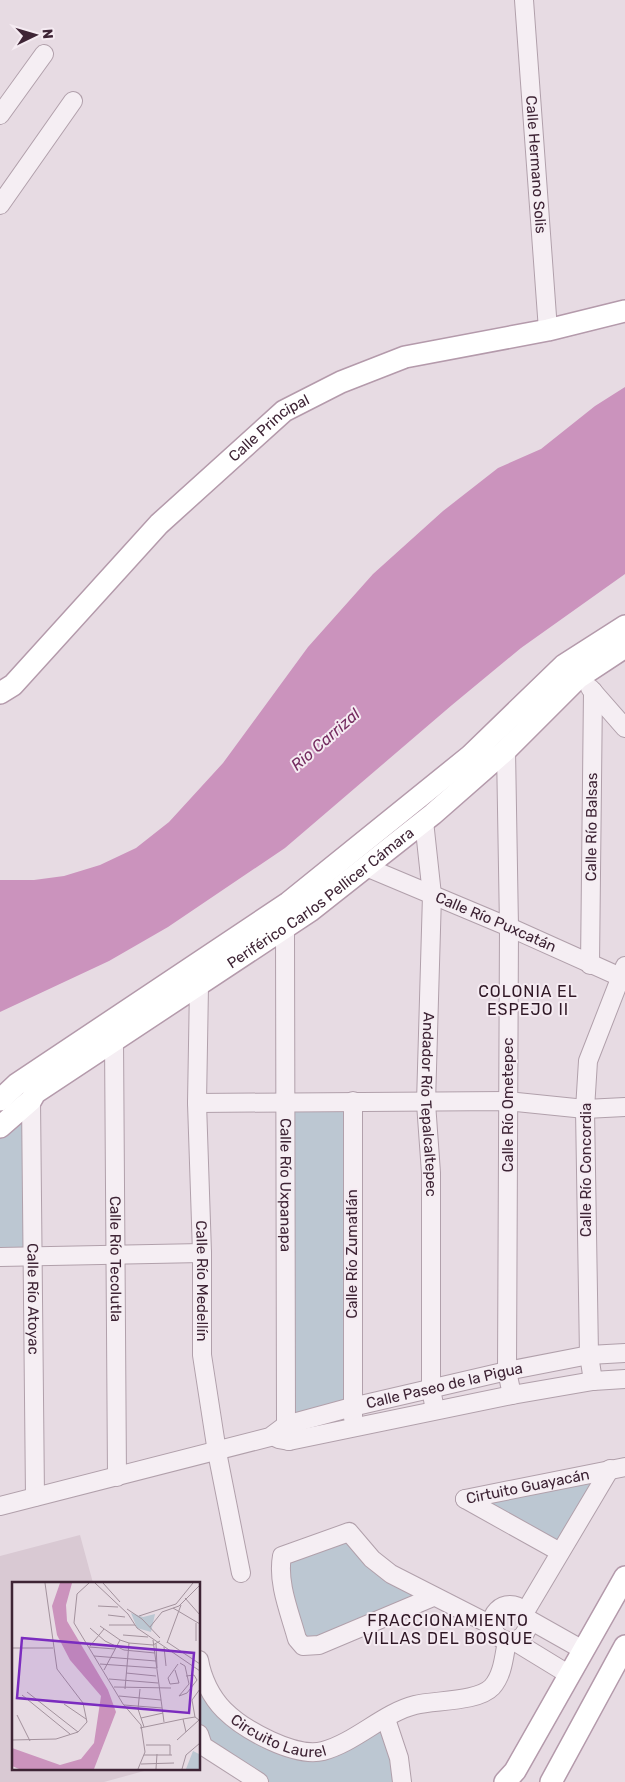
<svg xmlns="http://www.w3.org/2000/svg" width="625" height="1782" font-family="Rubik,sans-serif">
	<rect width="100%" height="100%" fill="#e7dbe3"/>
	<!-- built -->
	<polygon fill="#d9c9d3" points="80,1535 93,1583 14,1583 14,1768 143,1768 144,1771 104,1782 0,1782 0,1556"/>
	<!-- green -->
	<g fill="#bcc7d2">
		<polygon points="31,1100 33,1255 0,1257 0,1127"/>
		<polygon points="284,1101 353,1101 352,1407 286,1425"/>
		<polygon points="610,1469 560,1552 465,1499"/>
		<polygon points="349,1532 433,1597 303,1646 282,1556"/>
		<polygon points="199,1660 224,1710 306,1752 386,1719 402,1782 259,1782 199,1734"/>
	</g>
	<!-- water -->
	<polygon fill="#cb93bd" points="625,387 625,574 521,648 452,705 285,848 168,927 109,961 0,1012 0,880 34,880 64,876 100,865 136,848 169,822 223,763 308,647 373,574 443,511 498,468 541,449 595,406"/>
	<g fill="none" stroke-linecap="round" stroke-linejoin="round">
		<!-- minor casing -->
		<g stroke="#b1a0ab" stroke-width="20">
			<g id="minor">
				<path id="s1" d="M 524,0 L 548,330"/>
				<polyline points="0,115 44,54"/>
				<polyline points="0,205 73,101"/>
				<polyline points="590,688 625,728"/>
				<polyline points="506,750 509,927 507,1371 512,1395"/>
				<path id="s2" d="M 424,821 L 432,895 L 426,1103 L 431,1173 L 431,1389 L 435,1410"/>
				<path id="s3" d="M 366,867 L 509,927 L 625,979"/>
				<path id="s4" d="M 285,929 L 286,1425 L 289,1441"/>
				<path id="s5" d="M 590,965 L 593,691"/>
				<path id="s6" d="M 199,986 L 197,1103 L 202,1253 L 202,1355 L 217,1452 L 241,1573"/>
				<path id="s7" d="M 114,1040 L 117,1477"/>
				<path id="s8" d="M 31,1100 L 35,1497"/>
				<polyline points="197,1103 507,1101 585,1109 625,1107"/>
				<polyline points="0,1257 202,1253"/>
				<polyline points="593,1381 589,1355 585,1109 588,1061 625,966"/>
				<polyline points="353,1418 353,1101"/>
				<polyline points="278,1439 289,1441 512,1395 593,1381 625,1379"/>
				<path id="s9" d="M 465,1499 L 625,1467"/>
				<polyline points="465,1499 560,1552"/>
				<path id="s10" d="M 0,1506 L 270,1437 L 286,1425 L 352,1407 L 507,1371 L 589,1355 L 625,1353"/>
				<path d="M 433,1597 L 319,1645 L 303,1646 L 297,1639 C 290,1613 277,1583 282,1556 L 349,1532 L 372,1559 L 391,1574 L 493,1626"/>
				<circle cx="510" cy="1623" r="18"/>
				<polyline points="525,1612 610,1469"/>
				<polyline points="528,1619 583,1650"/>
				<polyline points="514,1641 568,1674"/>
				<path id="s11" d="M 199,1660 C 202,1678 211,1697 224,1710 C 244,1730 295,1758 323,1751 C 356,1742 383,1713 415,1705 C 435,1700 478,1702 492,1687 C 503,1675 504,1656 507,1641"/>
				<polyline points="386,1719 399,1758 402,1782"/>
				<polyline points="199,1734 203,1746 259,1782"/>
			</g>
		</g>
		<!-- major casing -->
		<g stroke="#b49aab" stroke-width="24">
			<g id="major">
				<path id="s12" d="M 0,693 L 13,685 L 159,524 L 284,411 L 341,382 L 405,357 L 548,330 L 625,311"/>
				<polyline points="0,1100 17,1084 288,903 470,756 564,665 625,626"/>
				<path id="s13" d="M 0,1127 L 31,1100 L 35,1093 L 310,911 L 433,814 L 506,750 L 578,678 L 625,647"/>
				<polyline points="505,1782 515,1771 625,1577"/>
				<polyline points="551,1782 625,1646"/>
			</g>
		</g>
		<!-- minor -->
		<use href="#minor" stroke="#f5eef3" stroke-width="18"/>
		<!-- major -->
		<use href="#major" stroke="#fff" stroke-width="21"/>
	</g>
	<g text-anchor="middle" stroke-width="4" stroke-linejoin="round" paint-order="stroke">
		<!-- street labels -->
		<g font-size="15" fill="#3e2435" stroke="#f5ebf2">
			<text dy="5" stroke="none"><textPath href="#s1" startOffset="165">Calle Hermano Solis</textPath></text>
			<text dy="5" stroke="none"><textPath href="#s12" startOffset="379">Calle Principal</textPath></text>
			<text dy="5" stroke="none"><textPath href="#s5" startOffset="138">Calle Río Balsas</textPath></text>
			<text dy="5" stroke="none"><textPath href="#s13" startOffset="395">Periférico Carlos Pellicer Cámara</textPath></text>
			<text dy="5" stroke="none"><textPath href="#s3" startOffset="141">Calle Río Puxcatán</textPath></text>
			<text dy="5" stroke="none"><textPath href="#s2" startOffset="284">Andador Río Tepalcaltepec</textPath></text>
			<text transform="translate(508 1105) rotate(-90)" y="5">Calle Río Ometepec</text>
			<text transform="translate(586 1170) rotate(-90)" y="5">Calle Río Concordia</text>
			<text dy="5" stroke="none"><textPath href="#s4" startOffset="256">Calle Río Uxpanapa</textPath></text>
			<text transform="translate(352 1254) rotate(-90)" y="5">Calle Río Zumatlán</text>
			<text dy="5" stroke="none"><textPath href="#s7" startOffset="219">Calle Río Tecolutla</textPath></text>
			<text dy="5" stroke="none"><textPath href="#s6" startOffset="295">Calle Río Medellín</textPath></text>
			<text dy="5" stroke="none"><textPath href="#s8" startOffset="199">Calle Río Atoyac</textPath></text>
			<text dy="5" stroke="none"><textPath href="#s10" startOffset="462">Calle Paseo de la Pigua</textPath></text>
			<text dy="5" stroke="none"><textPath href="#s9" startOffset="64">Cirtuito Guayacán</textPath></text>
			<text dy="5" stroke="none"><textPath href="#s11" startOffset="119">Circuito Laurel</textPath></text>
		</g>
		<!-- water labels -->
		<g font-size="16" font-style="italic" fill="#752c60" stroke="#f5ebf2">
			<text transform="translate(325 739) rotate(-41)" y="6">Rio Carrizal</text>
		</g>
		<!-- neighbourhood labels -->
		<g font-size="16" letter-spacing="1" fill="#2f1725" stroke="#f5ebf2">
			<text x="528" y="997">COLONIA EL<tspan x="528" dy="18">ESPEJO II</tspan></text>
			<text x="448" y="1626">FRACCIONAMIENTO<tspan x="448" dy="18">VILLAS DEL BOSQUE</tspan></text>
		</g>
	</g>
	<!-- overview -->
	<g transform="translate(12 1582)">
		<rect width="188" height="188" fill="#e7dbe3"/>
		<path d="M 119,31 L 131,35 L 143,32 L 139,50 L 125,46 ZM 181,169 L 187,172 L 187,187 L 174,187 Z" fill="#bcc7d2"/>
		<path d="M 48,1 L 60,1 L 54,23 L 55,39 L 96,108 L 104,130 L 82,187 L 7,187 L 0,184 L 0,166 L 48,183 L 69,177 L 82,161 L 89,114 L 58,78 L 45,53 L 40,24 Z" fill="#cb93bd"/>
		<path fill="none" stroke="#a3929d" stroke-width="1" d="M 77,1 L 65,12 L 62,41 L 111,122 L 129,143 L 133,170 L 126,187M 83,1 L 116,32 L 125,46 L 188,89M 91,1 L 108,20M 173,16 L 188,33M 86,24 L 106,25M 161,26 L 188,42M 115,27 L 130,37 L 148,56M 96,33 L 113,35M 127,34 L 164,22 L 181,1M 184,41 L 184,59M 97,43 L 123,43M 88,44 L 108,58 L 117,61 L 141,63 L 148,59M 138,45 L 150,30 L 167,24 L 188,3M 78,46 L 93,59 L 112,68 L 143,71M 111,53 L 136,55M 141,58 L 152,140M 155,60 L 188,82M 155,61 L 169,23M 144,62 L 145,86M 78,64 L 92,47M 77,65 L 103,67M 152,65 L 154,84M 0,66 L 41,66M 82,74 L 144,79M 88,82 L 144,86M 92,88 L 108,58M 163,88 L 167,101 L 158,102 L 156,96 L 166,82M 114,91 L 144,94M 97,97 L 146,101M 102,105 L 159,106M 113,107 L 117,61M 128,107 L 126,127 L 132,145M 15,110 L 66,150M 10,113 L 58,152M 107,114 L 149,118M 167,114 L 177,102 L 173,84 L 168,81M 167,114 L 175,111 L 185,98 L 182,93 L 174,94M 52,122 L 74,137M 112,123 L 150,126M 5,133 L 18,159M 129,136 L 151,131M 128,146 L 171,137M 174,150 L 171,137 L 183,135M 0,158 L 44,157 L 66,150 L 75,140 L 71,121 L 45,87 L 33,1M 165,158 L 187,138 L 183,135 L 180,118 L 188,107M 134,163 L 158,163 L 158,173M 132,173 L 160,173M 129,182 L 162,181M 144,187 L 145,172M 170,187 L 174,173 L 188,161"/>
		<path fill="#7b2cbf" fill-opacity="0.15" stroke="#7b2cbf" stroke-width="2.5" d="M 10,56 L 182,71 L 177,131 L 5,116 Z"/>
		<rect width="188" height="188" fill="none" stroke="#3e2435" stroke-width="2.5"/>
	</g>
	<!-- north arrow -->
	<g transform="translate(35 35) rotate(85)" stroke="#f5ebf2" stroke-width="4" paint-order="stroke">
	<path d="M0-4L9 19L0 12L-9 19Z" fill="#3e2435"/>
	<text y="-8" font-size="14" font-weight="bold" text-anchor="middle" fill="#3e2435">N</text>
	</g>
</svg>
